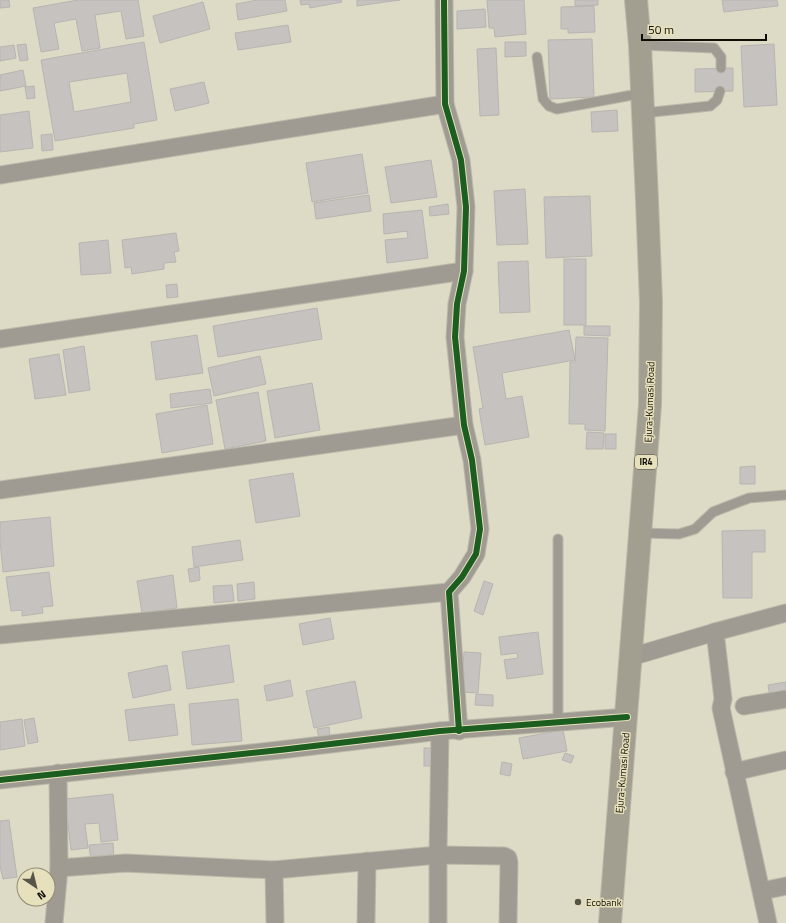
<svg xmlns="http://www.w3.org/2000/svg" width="786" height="923" font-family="'Titillium Web',sans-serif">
	<rect width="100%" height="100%" fill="#dddac6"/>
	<!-- building -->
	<g fill="#c6c2bf" stroke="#b8b4b1" fill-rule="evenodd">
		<polygon points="0,0 9,0 10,7 0,8"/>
		<polygon points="78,0 138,0 144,36 126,39 121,11 95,15 100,48 82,51 76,19 54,23 59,49 41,52 33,8"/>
		<polygon points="257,0 285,0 287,11 238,20 236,4"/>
		<polygon points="300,0 341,0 342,2 310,8 309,4 301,5"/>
		<polygon points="357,0 400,0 357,6"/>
		<polygon points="487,0 524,0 526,34 495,37 494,28 489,28"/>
		<polygon points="575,0 598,0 598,5 575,6"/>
		<polygon points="722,0 777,0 778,6 724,12"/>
		<polygon points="203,2 210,29 160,43 153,16"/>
		<polygon points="594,6 595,32 568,33 568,29 561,29 561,7"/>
		<polygon points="485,9 486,27 457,29 457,11"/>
		<polygon points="288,25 291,42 238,50 235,33"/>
		<polygon points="592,39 594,97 550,99 548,40"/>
		<path d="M 144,42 L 157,120 L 134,124 L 134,128 L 55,141 L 41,60 ZM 127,73 L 131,102 L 74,112 L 69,82 Z"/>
		<polygon points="505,42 526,42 526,56 505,57"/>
		<polygon points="26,44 28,60 20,61 17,45"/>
		<polygon points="774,44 777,105 744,107 741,46"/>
		<polygon points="14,45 16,58 0,61 0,47"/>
		<polygon points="496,48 499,115 480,116 477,49"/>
		<polygon points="733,68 733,91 695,92 695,69"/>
		<polygon points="23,70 26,86 0,91 0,75"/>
		<polygon points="204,82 209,103 175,111 170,89"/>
		<polygon points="34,86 35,98 27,99 25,87"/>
		<polygon points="617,110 618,131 592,132 591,112"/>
		<polygon points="29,111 33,148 0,152 0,115"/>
		<polygon points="52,134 53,150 42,151 41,135"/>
		<polygon points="362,154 368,193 312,202 306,163"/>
		<polygon points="431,160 437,197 391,203 385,167"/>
		<polygon points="525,189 528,244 497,245 494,191"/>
		<polygon points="369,195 371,211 316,219 314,203"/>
		<polygon points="590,196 592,256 546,258 544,197"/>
		<polygon points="448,204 449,214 430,216 429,207"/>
		<polygon points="422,210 428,258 387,263 385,240 408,238 407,231 384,234 383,214"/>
		<polygon points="176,233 179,251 174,252 176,262 164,263 164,269 132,274 131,267 125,268 122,240"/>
		<polygon points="108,240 111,273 81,275 79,243"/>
		<rect x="564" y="259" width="22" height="66"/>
		<polygon points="528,261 530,312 500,313 498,262"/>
		<polygon points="177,284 178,297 167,298 166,285"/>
		<polygon points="317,308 322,339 218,357 213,326"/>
		<polygon points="584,326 610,326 610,336 584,335"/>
		<polygon points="569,330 575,360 502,373 506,399 522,396 529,437 485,445 479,409 483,408 473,347"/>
		<polygon points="197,335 203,373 156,380 151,342"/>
		<polygon points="576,337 608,338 605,431 585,430 585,424 569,424 570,362 575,362"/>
		<polygon points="84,346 90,390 69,393 63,350"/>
		<polygon points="59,354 66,395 35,399 29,359"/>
		<polygon points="260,356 266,384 214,396 208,368"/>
		<polygon points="312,383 320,430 275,438 267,391"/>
		<polygon points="210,389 212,403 171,408 170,394"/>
		<polygon points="258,392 266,441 225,449 216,400"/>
		<polygon points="207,405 213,444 162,453 156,414"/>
		<polygon points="587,432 604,433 603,449 586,449"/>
		<rect x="605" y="434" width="11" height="15"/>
		<polygon points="755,466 755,484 740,484 740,467"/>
		<polygon points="293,473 300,516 256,523 249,480"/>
		<polygon points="50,517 54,566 3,572 0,541 0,522"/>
		<polygon points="765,530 765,552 752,552 752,598 723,598 722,531"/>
		<polygon points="240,540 243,560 194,567 192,547"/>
		<polygon points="199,567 200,580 190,582 188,569"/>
		<polygon points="49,572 53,606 42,607 43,613 22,616 22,610 11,611 6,577"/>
		<polygon points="173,575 177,608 142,613 137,581"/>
		<polygon points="484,581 493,584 483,615 474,611"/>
		<polygon points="254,582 255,599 238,601 237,584"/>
		<polygon points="232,585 234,601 214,603 213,586"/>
		<polygon points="330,618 334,639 303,645 299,624"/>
		<polygon points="538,632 543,674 507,679 504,660 518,658 517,653 501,655 499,637"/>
		<polygon points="229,645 234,682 187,689 182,652"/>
		<polygon points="464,652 481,653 478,693 461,692"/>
		<polygon points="167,665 171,690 133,698 128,673"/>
		<polygon points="290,680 293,696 267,701 264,686"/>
		<polygon points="355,681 362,718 314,728 306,691"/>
		<polygon points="786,682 786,696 770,698 768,685"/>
		<polygon points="476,694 493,695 493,706 475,705"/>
		<polygon points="238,699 242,741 192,745 189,704"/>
		<polygon points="174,704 178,735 129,741 125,710"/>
		<polygon points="34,718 38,742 28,744 24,720"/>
		<polygon points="22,719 25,746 0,750 0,722"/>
		<polygon points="329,727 330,737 319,739 317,729"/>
		<polygon points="563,730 567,751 523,759 519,738"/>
		<rect x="424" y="748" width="9" height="18"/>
		<polygon points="565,753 574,756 571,763 562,760"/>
		<polygon points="502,762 512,764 510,776 500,774"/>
		<polygon points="113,794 118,840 101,842 99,823 85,824 88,848 71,850 65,799"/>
		<polygon points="9,820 17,877 3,879 0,866 0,821"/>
		<polygon points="113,843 114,860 91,862 89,845"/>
	</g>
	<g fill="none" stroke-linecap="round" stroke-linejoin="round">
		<!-- service casing -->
		<g stroke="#bab8a8" stroke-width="11">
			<g id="service">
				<polyline points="640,45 714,48 721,57 721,68"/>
				<polyline points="537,57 543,99 549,106 557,109 643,93"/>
				<polyline points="644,113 710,106 717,100 720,91"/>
				<polyline points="641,533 679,534 695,529 713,512 749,498 786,495"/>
				<polyline points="558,539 558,723"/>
			</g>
		</g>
		<!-- minor casing -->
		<g stroke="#bab8a8" stroke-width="19">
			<g id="minor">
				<polyline points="444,0 445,104 461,160 466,207 464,271 457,304 455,337 464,425 472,460 480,529 476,554 462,577 449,592 459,731"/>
				<polyline points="0,175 445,104"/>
				<polyline points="0,339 464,271"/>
				<polyline points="0,490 464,425"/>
				<polyline points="715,632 723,699 721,708 768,923"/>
				<polyline points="0,635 449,592"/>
				<polyline points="631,657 715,632 786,613"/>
				<polyline points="744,706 786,699"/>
				<polyline points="734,772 786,760"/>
				<polyline points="0,780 280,750 440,731 627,717"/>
				<polyline points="59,868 126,863 274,870"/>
				<polyline points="762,891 786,886"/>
				<polyline points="54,923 59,868 58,773"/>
				<polyline points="275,923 274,870 438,855 440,731"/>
				<polyline points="366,923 367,861"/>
				<polyline points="438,923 438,855 504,856 508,858 509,863 508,923"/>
			</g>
		</g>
		<!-- primary casing -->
		<g stroke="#bab8a8" stroke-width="24">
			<polyline id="primary" points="610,923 650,405 651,302 647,200 640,45 636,0"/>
		</g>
		<!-- service -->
		<use href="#service" stroke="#9f9b93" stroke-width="9"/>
		<!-- minor -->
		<use href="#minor" stroke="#9f9b93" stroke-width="17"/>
		<!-- primary -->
		<use href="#primary" stroke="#a29e90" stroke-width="22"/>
		<!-- cycleway casing -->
		<g stroke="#e7e0bc" stroke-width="8">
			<g id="cycleway">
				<polyline points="444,0 445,104 461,160 466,207 464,271 457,304 455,337 464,425 472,460 480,529 476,554 462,577 449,592 459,731"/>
				<polyline points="0,780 280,750 440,731 627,717"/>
			</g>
		</g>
		<!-- cycleway -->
		<use href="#cycleway" stroke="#1b5e20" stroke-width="6"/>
	</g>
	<!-- markers -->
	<circle fill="#575547" stroke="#e7e0bc" stroke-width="1.5" cx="578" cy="902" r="4"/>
	<g text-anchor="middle" stroke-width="3" stroke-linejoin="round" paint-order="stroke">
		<!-- shield labels -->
		<rect fill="#e7e0bc" stroke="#504c3a" stroke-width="1" x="635" y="455" width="22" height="14" rx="3"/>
		<g font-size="9" font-weight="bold" fill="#0f0d03">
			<text x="646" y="465">IR4</text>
		</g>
		<!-- street labels -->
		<g font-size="10" fill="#0f0d03" stroke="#e7e0bc">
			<text transform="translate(649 402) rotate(-88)" y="4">Ejura-Kumasi Road</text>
			<text transform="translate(622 773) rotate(-85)" y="4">Ejura-Kumasi Road</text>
		</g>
		<!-- poi labels -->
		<g font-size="10" fill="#0f0d03" stroke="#e7e0bc" text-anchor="start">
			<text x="586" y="906">Ecobank</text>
		</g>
	</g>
	<!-- north arrow -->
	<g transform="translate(36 887) rotate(145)"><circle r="19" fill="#e7e0bc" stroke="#918c72"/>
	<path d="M0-3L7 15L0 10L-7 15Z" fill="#575547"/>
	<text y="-6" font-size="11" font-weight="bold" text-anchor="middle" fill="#0f0d03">N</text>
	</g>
	<!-- scale -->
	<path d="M642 34v6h124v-6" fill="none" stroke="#0f0d03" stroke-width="2"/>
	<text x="648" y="34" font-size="12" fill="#0f0d03" stroke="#e7e0bc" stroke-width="3" paint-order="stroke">50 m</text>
</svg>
